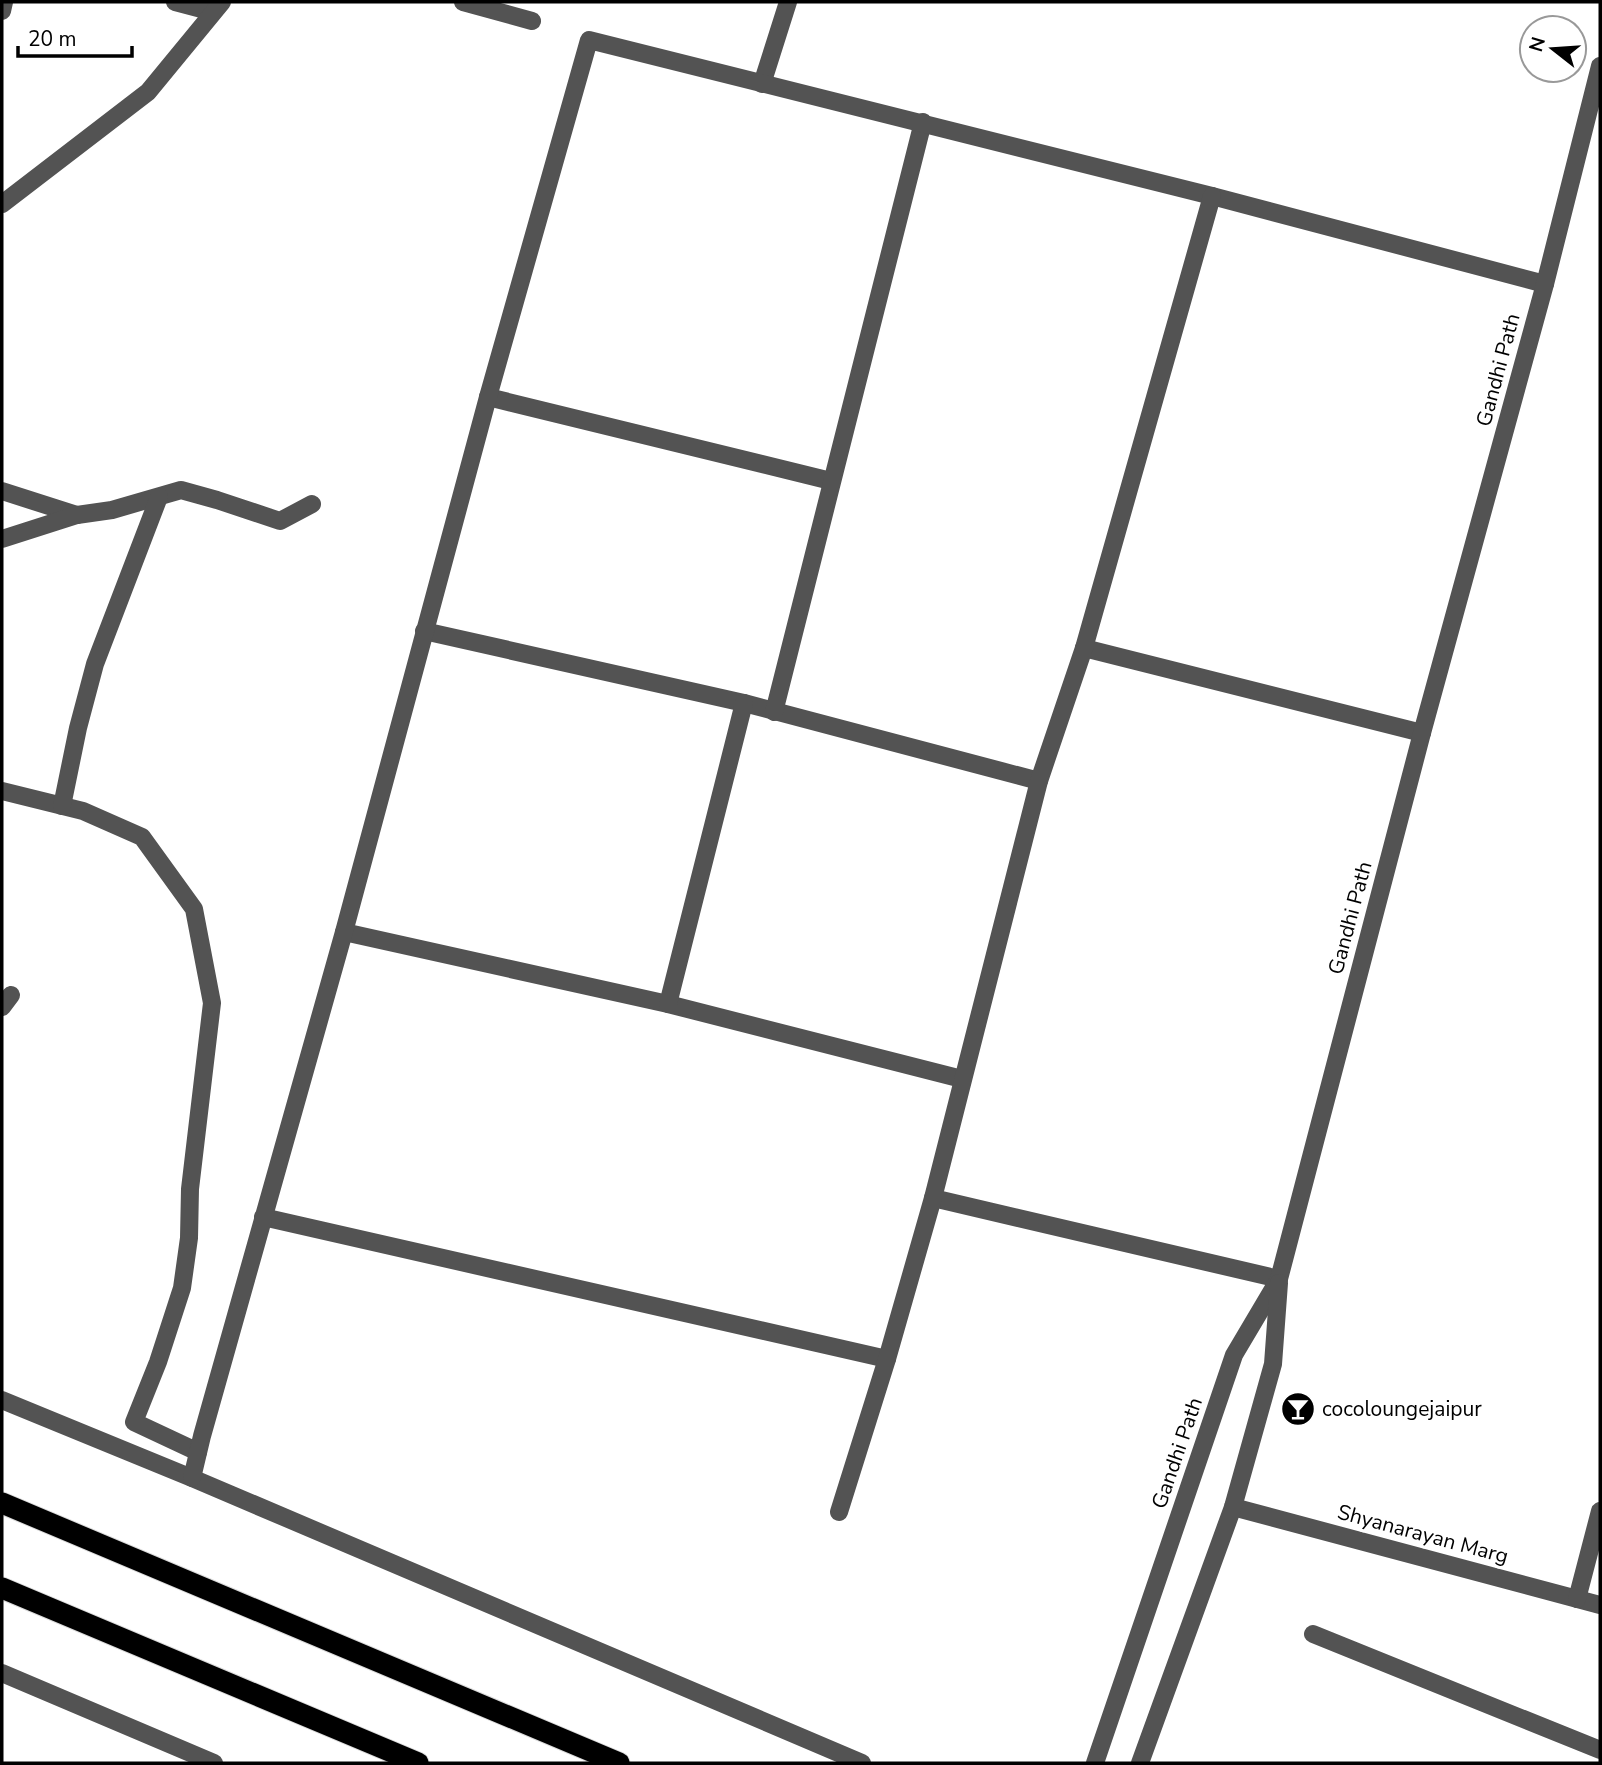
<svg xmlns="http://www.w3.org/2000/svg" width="1602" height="1765" font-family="'Nunito Sans',sans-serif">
	<rect width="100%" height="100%" fill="#fff"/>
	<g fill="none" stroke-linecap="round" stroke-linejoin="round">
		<!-- highway casing -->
		<g stroke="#dbdbdb" stroke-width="23">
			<g id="highway">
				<polyline points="2,1503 619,1763"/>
				<polyline points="2,1588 418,1763"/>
			</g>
		</g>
		<!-- minor -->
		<g stroke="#535353" stroke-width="18">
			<polyline points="175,2 213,12"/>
			<polyline points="463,2 532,21"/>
			<polyline points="2,11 4,2"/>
			<polyline points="762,84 788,2"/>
			<polyline points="2,204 148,92 222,2"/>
			<polyline points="488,397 831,481"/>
			<polyline points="2,491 77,515"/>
			<polyline points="2,539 77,515 112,510 181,490 217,500 280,521 312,504"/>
			<polyline points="424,631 744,703 1039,781"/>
			<polyline points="1084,648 1422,733"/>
			<polyline points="774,712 923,122"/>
			<polyline points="2,791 83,811 142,837 194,909 212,1003 190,1189 189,1238 182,1288 158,1362 134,1422 198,1452"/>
			<polyline points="62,806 78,728 95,664 159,497"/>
			<polyline points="344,932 668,1004 962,1079"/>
			<polyline points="668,1004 744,703"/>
			<polyline points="2,1007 11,995"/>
			<polyline points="933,1198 1279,1279"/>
			<polyline points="263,1217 887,1359"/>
			<polyline points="2,1400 192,1478 862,1763"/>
			<polyline points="192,1478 202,1436 344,932 488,397 589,40 1212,196 1545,284"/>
			<polyline points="1233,1507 1600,1605"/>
			<polyline points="839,1512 887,1359 933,1198 1039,781 1084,648 1212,196"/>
			<polyline points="1577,1599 1600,1511"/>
			<polyline points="1313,1634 1600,1750"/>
			<polyline points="2,1673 214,1763"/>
			<polyline points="1095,1763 1234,1355 1279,1279 1422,733 1545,284 1600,66"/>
			<polyline points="1140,1763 1233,1507 1273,1364 1279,1283"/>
		</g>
		<!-- highway -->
		<use href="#highway" stroke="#000" stroke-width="21"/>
	</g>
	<!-- icons -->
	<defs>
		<g id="bar-disc" transform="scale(1.75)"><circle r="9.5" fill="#000" stroke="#fff"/><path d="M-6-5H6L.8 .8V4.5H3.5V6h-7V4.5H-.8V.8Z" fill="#fff"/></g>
	</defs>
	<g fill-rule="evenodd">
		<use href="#bar-disc" x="1298" y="1409"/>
	</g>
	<g text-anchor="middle" stroke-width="6" stroke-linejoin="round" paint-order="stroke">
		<!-- street labels -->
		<g font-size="21" fill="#000" stroke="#fff">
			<text transform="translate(1498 370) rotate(-75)" y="7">Gandhi Path</text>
			<text transform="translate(1350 918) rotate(-75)" y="7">Gandhi Path</text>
			<text transform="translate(1177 1453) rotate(-71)" y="7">Gandhi Path</text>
			<text transform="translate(1423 1534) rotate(15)" y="7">Shyanarayan Marg</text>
		</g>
		<!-- poi labels -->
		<g font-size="21" fill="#000" stroke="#fff" text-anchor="start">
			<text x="1322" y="1416">cocoloungejaipur</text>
		</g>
	</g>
	<!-- border -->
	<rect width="1602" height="1765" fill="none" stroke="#000000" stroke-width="7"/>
	<!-- north arrow -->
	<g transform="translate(1553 49) rotate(287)"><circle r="33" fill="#ffffff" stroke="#999999" stroke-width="2"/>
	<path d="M0-5L12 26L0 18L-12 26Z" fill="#000000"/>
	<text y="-10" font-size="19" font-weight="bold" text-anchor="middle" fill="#000000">N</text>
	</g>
	<!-- scale -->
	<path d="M18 46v10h114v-10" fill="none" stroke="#000000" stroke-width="3.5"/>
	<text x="28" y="46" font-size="21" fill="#000000" stroke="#ffffff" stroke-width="5" paint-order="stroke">20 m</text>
</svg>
